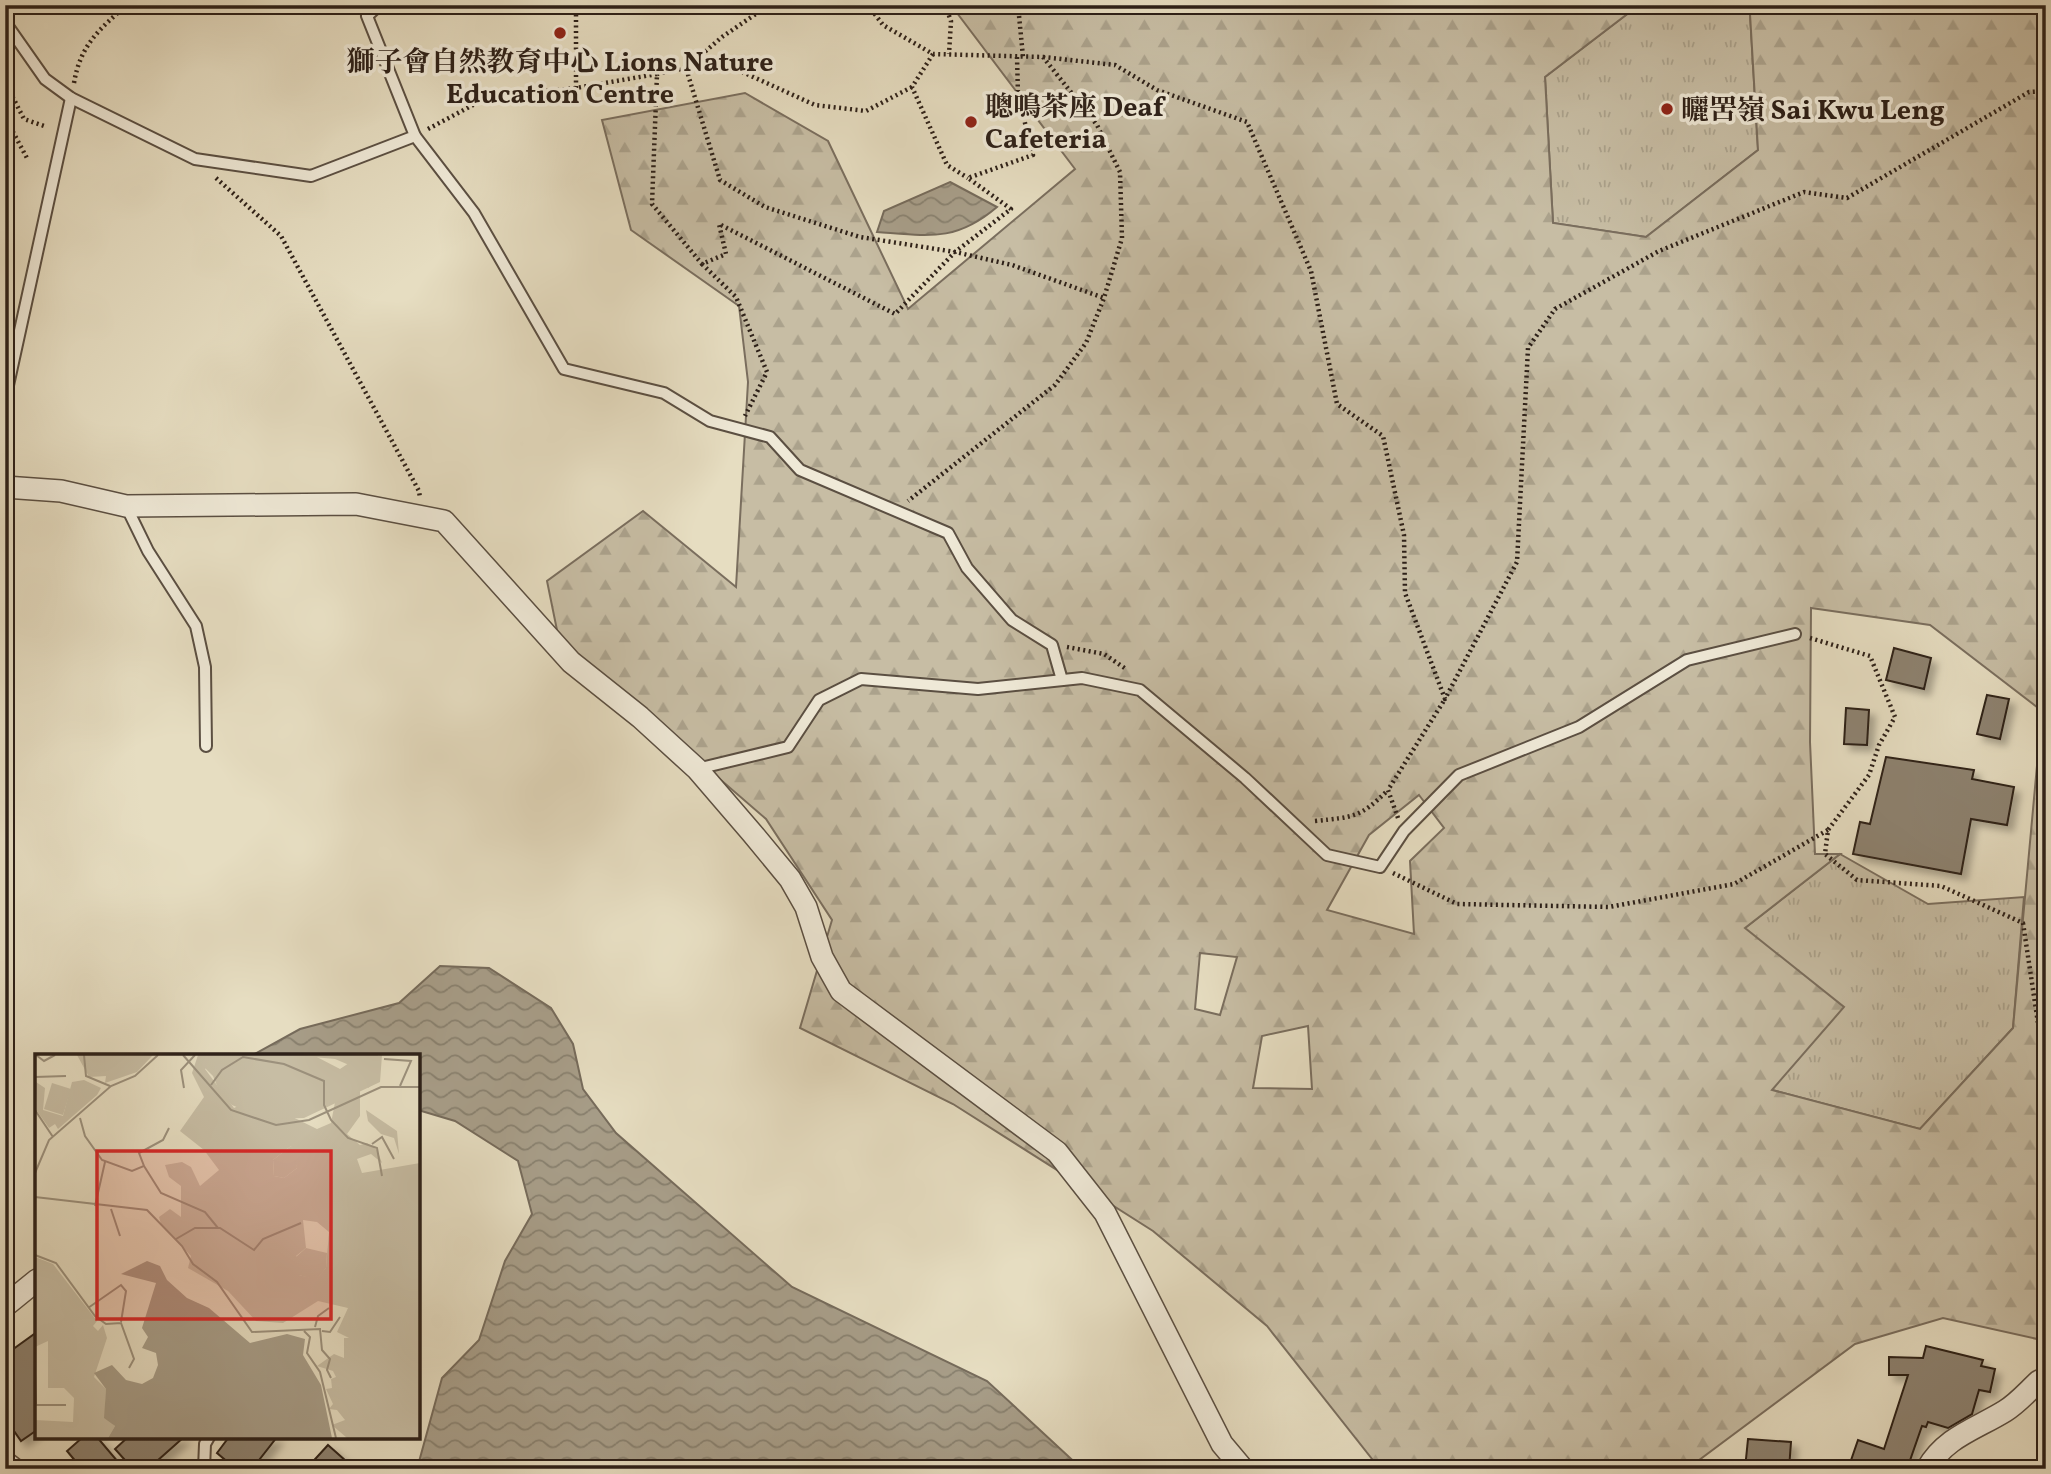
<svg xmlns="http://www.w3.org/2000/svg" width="2051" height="1474" font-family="Vollkorn,'Noto Serif TC',serif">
	<defs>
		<pattern id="grass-tufts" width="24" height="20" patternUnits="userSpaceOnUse" patternTransform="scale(1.75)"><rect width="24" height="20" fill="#c7bda4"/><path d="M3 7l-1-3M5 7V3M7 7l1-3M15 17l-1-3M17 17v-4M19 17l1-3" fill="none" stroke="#aba28c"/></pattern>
		<pattern id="forest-firs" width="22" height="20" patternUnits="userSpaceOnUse" patternTransform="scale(1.75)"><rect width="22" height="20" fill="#c7bda4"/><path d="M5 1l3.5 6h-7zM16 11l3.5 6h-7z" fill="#aba28c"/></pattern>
		<pattern id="water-waves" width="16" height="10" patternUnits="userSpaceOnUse" patternTransform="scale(1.75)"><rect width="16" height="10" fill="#a79d88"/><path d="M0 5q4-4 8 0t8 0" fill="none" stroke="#88806e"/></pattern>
		<filter id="shadow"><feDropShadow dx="6" dy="6" stdDeviation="3.5" flood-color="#0004"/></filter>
	</defs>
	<rect width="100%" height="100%" fill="#e6ddc1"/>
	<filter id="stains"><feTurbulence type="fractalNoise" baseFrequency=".00286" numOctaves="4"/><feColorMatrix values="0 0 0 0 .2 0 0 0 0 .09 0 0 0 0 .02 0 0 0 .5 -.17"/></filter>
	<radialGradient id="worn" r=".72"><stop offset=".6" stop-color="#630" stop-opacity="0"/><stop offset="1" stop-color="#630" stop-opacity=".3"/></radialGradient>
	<!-- grass -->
	<g fill="url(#grass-tufts)" stroke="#7a6e5e" stroke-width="2">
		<polygon points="1639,5 1742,5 1750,14 1758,150 1646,237 1553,223 1545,77"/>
		<polygon points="1840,854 1928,904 2024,897 2013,1028 1920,1129 1772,1090 1745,928"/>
	</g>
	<!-- forest -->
	<path fill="url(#forest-firs)" stroke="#7a6e5e" stroke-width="2" fill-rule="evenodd" d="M 951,5 L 1639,5 L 1545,77 L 1553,223 L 1646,237 L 1758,150 L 1750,14 L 1742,5 L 2046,5 L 2046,1341 L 1943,1318 L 1855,1344 L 1687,1469 L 1380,1469 L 1267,1326 L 1153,1231 L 953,1104 L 800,1028 L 832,920 L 766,819 L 559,640 L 547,581 L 643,511 L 736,587 L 748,382 L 739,306 L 631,230 L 602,120 L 745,93 L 828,141 L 908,309 L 1075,169 ZM 1811,608 L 1930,625 L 2042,711 L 2013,1028 L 1920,1129 L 1772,1090 L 1844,1007 L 1745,928 L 1840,854 L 1815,854 L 1810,742 ZM 1419,795 L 1444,828 L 1410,861 L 1414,934 L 1327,910 L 1369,835 ZM 1200,953 L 1237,957 L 1220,1015 L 1195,1009 ZM 1308,1026 L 1312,1089 L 1253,1088 L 1262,1036 Z"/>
	<!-- water -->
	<g fill="url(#water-waves)" stroke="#766b5b" stroke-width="2">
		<path d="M 950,182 L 997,207 C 956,242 929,236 877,232 L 884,211 Z"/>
		<polygon points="440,966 489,968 551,1008 573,1044 583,1089 616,1133 792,1287 987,1381 1082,1469 417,1469 442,1378 479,1340 505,1261 532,1214 518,1161 455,1121 418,1110 418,1056 251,1056 300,1029 399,1003"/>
	</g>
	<!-- building -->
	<g fill="#8d8270" stroke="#2d2018" stroke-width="2" filter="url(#shadow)">
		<polygon points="1894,648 1931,658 1924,689 1886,680"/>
		<polygon points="1987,695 2009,699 2000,739 1977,734"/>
		<polygon points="1846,708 1869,710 1867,745 1844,744"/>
		<polygon points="1886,757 1974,770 1972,779 2014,787 2007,825 1971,819 1961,874 1853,854 1860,822 1870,824"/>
		<polygon points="37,1332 37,1430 21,1441 5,1418 5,1355"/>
		<polygon points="1926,1346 1983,1360 1981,1366 1995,1369 1990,1392 1979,1390 1972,1414 1948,1428 1928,1422 1926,1427 1922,1426 1907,1469 1848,1469 1858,1440 1884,1449 1908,1375 1889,1375 1889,1357 1923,1358"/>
		<polygon points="83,1437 97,1437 124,1469 82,1469 67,1451"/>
		<polygon points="128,1437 184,1437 148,1469 133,1469 115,1449"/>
		<polygon points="229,1437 277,1437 252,1469 236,1469 217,1453"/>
		<polygon points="1748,1439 1791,1442 1789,1469 1745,1469"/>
		<polygon points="328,1445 355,1469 306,1469"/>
	</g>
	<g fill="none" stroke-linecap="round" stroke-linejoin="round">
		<!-- service casing -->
		<g stroke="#5b4f42" stroke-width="14">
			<g id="service">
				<polyline points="5,22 45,79 71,98 195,159 311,176 415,136 367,16 379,5"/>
				<polyline points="415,136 474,213 564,369 664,393 710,421 770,437 800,470 948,533 967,568 1012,620 1052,645 1062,680"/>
				<polyline points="5,399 71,98"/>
				<polyline points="126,506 148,551 196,626 205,667 206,746"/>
				<polyline points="697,769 788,747 819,700 861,679 978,689 1082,678 1140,690 1245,778 1327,855 1380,867 1404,831 1459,775 1579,727 1687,660 1795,634"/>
				<polyline points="204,1469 205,1444 209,1437"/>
			</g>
		</g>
		<!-- minor casing -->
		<g stroke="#5b4f42" stroke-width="24">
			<g id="minor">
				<polyline points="5,487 61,491 126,506 356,504 444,521 571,662 640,717 697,769 752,833 790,879 806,907 822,957 841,991 1057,1152 1105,1213 1222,1444 1243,1469"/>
				<polyline points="5,1306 37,1280"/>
				<polyline points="5,1462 14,1469"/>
				<path d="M 1927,1469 C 1945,1437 1976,1429 2005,1411 C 2018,1403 2028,1391 2039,1381"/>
			</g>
		</g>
		<!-- path -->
		<g stroke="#2d2018" stroke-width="4.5" stroke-dasharray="2 3.5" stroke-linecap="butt">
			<polyline points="868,5 883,25 933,54 1043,57 1097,125 1120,172 1122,238 1104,298 1086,343 1055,385 908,501"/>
			<polyline points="945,5 951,21 949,54"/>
			<polyline points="1018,5 1023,57"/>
			<polyline points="933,54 912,87 947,165 968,178"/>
			<polyline points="1043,57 1115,65 1157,90 1247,122 1311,271 1337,404 1383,436 1404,535 1405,593 1445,699 1517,562 1528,348 1555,309 1659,251 1804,192 1847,198 2029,92 2046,91"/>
			<polyline points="657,74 686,68 722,37 769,5"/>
			<polyline points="5,82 24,119 44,126"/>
			<path d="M 74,83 C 80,46 99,29 127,5"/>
			<polyline points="912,87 866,111 815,105 727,65 686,68 720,180 765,207 860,237 955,252 1012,265 1104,298"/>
			<polyline points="576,88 576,5"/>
			<polyline points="5,117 28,160"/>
			<polyline points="428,129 488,97 576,88 657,74 652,204 702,264 726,254 719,224 895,314 955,252 1011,209 968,178 1033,155 1018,95 1017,57"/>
			<polyline points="216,178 281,236 419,491 420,498"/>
			<polyline points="702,264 736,297 767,372 745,416"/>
			<polyline points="1810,638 1870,656 1895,717 1879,745 1869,775 1828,830 1825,854 1857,880 1941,886 2023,923 2038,1023 2046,1031"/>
			<polyline points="1067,647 1104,654 1126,669"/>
			<polyline points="1398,818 1388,790 1445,699"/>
			<path d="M 1315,821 C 1353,817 1360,818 1388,790"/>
			<polyline points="1393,873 1457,904 1609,907 1734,884 1828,830"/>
		</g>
		<!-- service -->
		<use href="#service" stroke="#efe9d7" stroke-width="10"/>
		<!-- minor -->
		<use href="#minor" stroke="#efe9d7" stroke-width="21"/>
	</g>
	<!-- markers -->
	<g fill="#8f2418" stroke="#efe9d7" stroke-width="2.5">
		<circle cx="560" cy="33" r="7"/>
		<circle cx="1667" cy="109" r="7"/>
		<circle cx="971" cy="122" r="7"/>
	</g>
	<g text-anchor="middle" stroke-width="7" stroke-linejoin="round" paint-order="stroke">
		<!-- poi labels -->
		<g font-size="28" font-weight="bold" fill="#2d2018" stroke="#efe9d7" text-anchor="start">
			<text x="560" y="71" text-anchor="middle">獅子會自然教育中心 Lions Nature<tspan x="560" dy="32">Education Centre</tspan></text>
			<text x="985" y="116">聰鳴茶座 Deaf<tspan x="985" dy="32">Cafeteria</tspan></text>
			<text x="1681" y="119">曬罟嶺 Sai Kwu Leng</text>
		</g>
	</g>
	<!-- overview -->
	<g transform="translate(35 1054)">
		<rect width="385" height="385" fill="#e6ddc1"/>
		<path d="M 256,92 L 261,99 L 262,114 L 249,124 L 239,122 L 238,106 ZM 271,194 L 292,199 L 291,214 L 281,226 L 264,221 L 261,203 Z" fill="#c7bda4"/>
		<path d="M 42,1 L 118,1 L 102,18 L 70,29 L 71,22 L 54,23 ZM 163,1 L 183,1 L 170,15 L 199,54 L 219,44 L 282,75 L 296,69 L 301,43 L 325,37 L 325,62 L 312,80 L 325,91 L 332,89 L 342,96 L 347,109 L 336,100 L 322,105 L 327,119 L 385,109 L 385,384 L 312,384 L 297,371 L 310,366 L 302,356 L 294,355 L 298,350 L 291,335 L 297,334 L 296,325 L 301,323 L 298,317 L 282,312 L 299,300 L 309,304 L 309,284 L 314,284 L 302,278 L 313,254 L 283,247 L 248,269 L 221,267 L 193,237 L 153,214 L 156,202 L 126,170 L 124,163 L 135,155 L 146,163 L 146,132 L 134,123 L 130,111 L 147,108 L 156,113 L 165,132 L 184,116 L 169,96 L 145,77 L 169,43 L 157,19 ZM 256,92 L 262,114 L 249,124 L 239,122 L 238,106 ZM 268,166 L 282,168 L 294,178 L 291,214 L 281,225 L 264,221 L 272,212 L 261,202 L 271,194 ZM 257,1 L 343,1 L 344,25 L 333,34 L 333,19 L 300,5 ZM 49,26 L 66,34 L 62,41 L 23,75 L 20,70 L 14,74 L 2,57 L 1,28 L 10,34 L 8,56 L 28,62 L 37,28 ZM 331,56 L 362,77 L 364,100 L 359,84 L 346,80 L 333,67 ZM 0,203 L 18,210 L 62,267 L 58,272 L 63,277 L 68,271 L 72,284 L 59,323 L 71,335 L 70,363 L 80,372 L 73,384 L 0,384 L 0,366 L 38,368 L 39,344 L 29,334 L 13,334 L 13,287 L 0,293 Z" fill="#c7bda4" fill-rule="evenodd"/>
		<path d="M 168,1 L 278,1 L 305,15 L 320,5 L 347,1 L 345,28 L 269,64 L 230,65 L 197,51 L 186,41 L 178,22 L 163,7 ZM 17,29 L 36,35 L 28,61 L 9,55 Z" fill="#c7bda4"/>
		<path d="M 112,207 L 125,212 L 132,226 L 152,244 L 174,254 L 215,289 L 252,280 L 270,285 L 268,301 L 286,331 L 297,384 L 73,384 L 80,372 L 69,364 L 71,335 L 59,319 L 77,311 L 91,326 L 107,330 L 118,324 L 123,311 L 121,299 L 107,294 L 113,283 L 107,274 L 121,229 L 86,220 Z" fill="#a79d88"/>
		<path fill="none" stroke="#9c917d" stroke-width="2" d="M 1,1 L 9,7 L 20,1M 49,1 L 51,22 L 75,32M 148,1 L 196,56 L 241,71 L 274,66 L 346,33 L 385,33M 349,5 L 376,7 L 365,32M 0,23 L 31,22M 176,31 L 187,16 L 208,3 L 249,10 L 289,27 L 289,51 L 296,66 L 313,84 L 342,94 L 347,122M 149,34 L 146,16 L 160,1M 0,56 L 18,83M 45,64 L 50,82 L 67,106 L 97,117 L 109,112 L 104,99 L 128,86 L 134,74M 337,90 L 347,83 L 359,105M 109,112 L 126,139 L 170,158 L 183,174M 0,119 L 14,86 L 76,32 L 100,22 L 123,1M 0,143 L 112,156 L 147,192 L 158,210 L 182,228 L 217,278 L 285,275 L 287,296 L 295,305 L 292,316 L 296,324M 60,152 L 70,108M 76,155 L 85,182M 141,185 L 160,174 L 185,174 L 219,196 L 228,185 L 266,169M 0,201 L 21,209 L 60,262 L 71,270 L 86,269 L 99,305 L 94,314M 53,254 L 86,231 L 91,237 L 86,268M 280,273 L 283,262 L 294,254M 269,277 L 275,283 L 272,299 L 285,318 L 301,384M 287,277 L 295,278 L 305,263M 0,320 L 1,351 L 31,351"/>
		<path fill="#d62828" fill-opacity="0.15" stroke="#d62828" stroke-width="3.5" d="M 62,97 L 296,97 L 296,265 L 62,265 Z"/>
		<rect width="385" height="385" fill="none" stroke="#2d2018" stroke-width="3.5"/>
	</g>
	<!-- margin -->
	<rect width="2051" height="1474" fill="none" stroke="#e6ddc1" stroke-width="28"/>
	<rect x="7" y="7" width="2037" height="1460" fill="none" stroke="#2d2018" stroke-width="3.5"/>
	<rect x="14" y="14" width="2023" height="1446" fill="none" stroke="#2d2018" stroke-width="2"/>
	<rect width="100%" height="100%" filter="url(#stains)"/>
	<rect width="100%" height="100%" fill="url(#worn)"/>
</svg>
